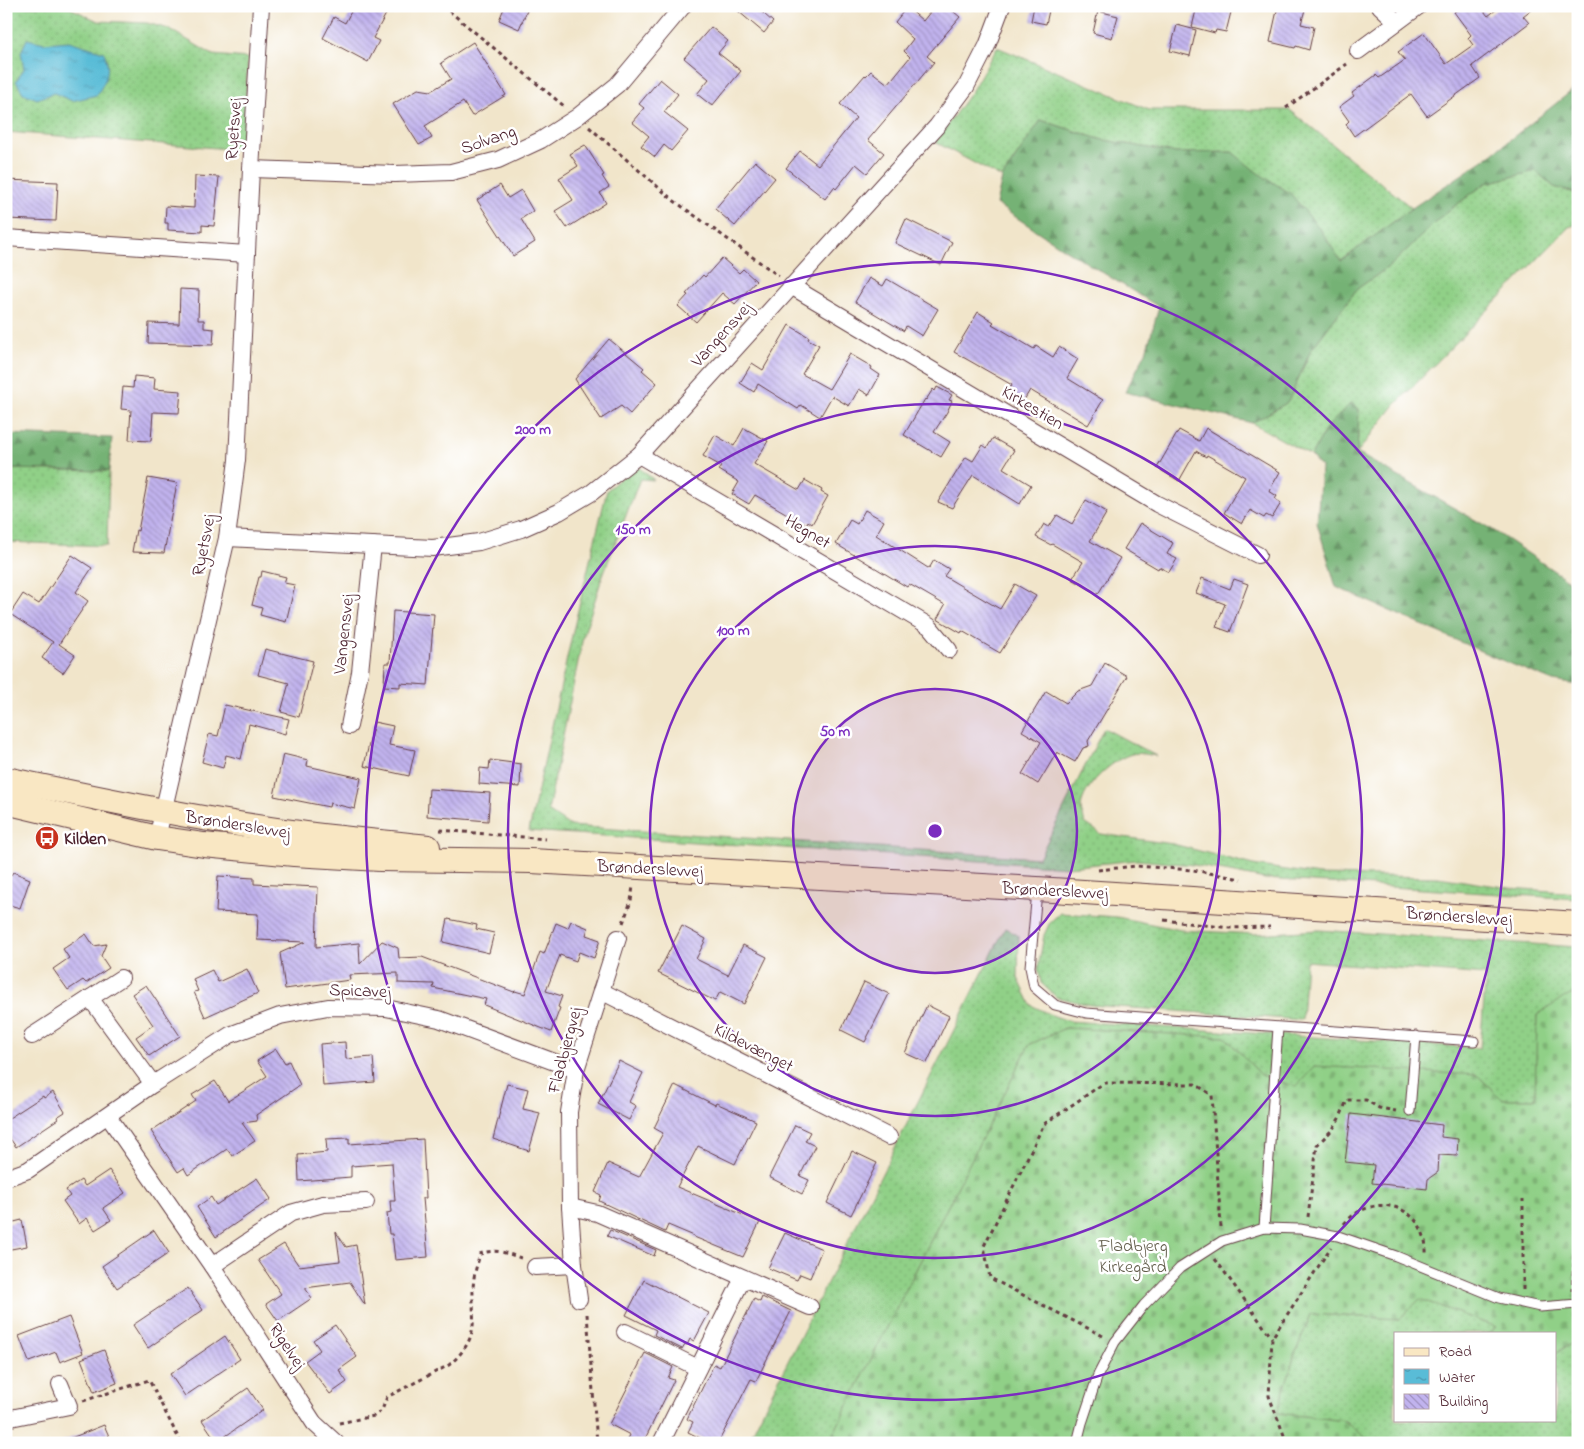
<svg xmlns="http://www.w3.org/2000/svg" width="1584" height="1449" font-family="'Indie Flower',sans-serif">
	<defs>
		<pattern id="grass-dots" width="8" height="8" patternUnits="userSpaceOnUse" patternTransform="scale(1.25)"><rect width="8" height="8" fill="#90d087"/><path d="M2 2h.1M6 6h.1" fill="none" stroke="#7eb275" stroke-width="1.8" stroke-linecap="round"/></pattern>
		<pattern id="forest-firs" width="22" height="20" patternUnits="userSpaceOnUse" patternTransform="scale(1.25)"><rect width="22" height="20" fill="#74b274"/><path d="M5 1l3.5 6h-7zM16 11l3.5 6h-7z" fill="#61905f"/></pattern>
		<pattern id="cemetery-stones" width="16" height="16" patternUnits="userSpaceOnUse" patternTransform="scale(1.25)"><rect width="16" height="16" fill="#90d087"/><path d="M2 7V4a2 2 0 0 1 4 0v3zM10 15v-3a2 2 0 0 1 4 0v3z" fill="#7eb275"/></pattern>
		<pattern id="water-ripples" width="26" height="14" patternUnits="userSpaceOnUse" patternTransform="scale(1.25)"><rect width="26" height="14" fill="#59bcd7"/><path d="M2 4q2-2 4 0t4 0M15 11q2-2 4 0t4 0" fill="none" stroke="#4c98af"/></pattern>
		<pattern id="building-back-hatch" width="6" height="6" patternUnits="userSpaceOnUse" patternTransform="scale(1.25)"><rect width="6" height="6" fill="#c1b3ee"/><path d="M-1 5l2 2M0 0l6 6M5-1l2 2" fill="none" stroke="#9f91c1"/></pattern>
	</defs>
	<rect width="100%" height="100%" fill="#fff"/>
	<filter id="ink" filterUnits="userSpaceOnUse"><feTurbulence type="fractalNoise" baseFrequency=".02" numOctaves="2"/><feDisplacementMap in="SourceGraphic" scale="10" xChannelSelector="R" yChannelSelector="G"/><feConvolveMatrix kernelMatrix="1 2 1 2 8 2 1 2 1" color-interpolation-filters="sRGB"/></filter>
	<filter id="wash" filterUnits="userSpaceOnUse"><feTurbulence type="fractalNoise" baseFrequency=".0096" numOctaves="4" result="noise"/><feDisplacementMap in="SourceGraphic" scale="20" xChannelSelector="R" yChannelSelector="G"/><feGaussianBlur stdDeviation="1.12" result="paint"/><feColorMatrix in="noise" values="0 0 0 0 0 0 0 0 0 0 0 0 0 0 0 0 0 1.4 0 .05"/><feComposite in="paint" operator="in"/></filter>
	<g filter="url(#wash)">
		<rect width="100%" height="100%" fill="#f1e5ca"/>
		<!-- grass -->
		<g fill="url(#grass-dots)" stroke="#6d7859">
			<polygon points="6,6 66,6 98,21 147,23 169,29 213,55 248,58 243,150 6,132"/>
			<polygon points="997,47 1149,110 1290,110 1412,208 1340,262 1320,229 1232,152 1176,153 1099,139 1041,120 1002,178 935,142 971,92"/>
			<polygon points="1536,171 1554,187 1578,194 1578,224 1569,227 1394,406 1357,453 1359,409 1327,427 1311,456 1252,423 1288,402 1311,350 1357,289 1391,265 1444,214 1486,183"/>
			<path d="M 636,465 L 654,480 L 640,479 L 603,575 L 583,637 L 548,811 L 570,826 L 1039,858 L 1104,728 L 1156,756 C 1149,755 1139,752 1132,754 C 1113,759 1082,787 1081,808 C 1081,812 1084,818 1085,823 L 1101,834 L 1173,844 L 1253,865 L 1320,875 L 1438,877 L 1510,888 L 1578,893 L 1578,899 L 1265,879 L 1194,865 L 1137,860 L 1068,867 L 529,831 L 572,635 L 607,490 Z"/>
			<polygon points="6,469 109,471 107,546 6,542"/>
			<polygon points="1060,913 1117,917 1181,930 1255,934 1319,930 1578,947 1578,993 1570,995 1537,1015 1536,1099 1502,1099 1477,1075 1296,1087 1261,1075 1225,1037 1065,1028 1029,1045 829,1443 747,1443 1005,928 1019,936 1018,978 1031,1005 1049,1014 1069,1021 1480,1048 1486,975 1306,961 1302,1020 1090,1005 1056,997 1041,983 1038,968 1044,935 1050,922"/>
			<polygon points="1420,1299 1496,1327 1488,1333 1395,1333 1395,1420 1555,1420 1555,1353 1578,1340 1578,1443 1372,1443 1345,1421 1277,1413 1295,1354 1311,1314 1399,1319"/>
		</g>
		<!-- forest -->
		<g fill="url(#forest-firs)" stroke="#5f6850">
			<polygon points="1578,86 1578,194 1554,187 1536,171 1486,183 1444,214 1391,265 1357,289 1311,350 1288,402 1252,423 1125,392 1146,352 1159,307 1064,249 996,204 1002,178 1041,120 1099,139 1176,153 1232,152 1258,173 1290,193 1320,229 1341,261 1412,208 1488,157"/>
			<polygon points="1351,403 1359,409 1357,453 1493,530 1578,587 1578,685 1553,681 1494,657 1336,587 1317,523 1321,467 1311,456 1327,427"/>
			<polygon points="6,434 112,438 109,471 6,469"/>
		</g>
		<!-- cemetery -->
		<polygon fill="url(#cemetery-stones)" stroke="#6d7859" points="1578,993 1578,1340 1555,1353 1555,1333 1488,1333 1496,1327 1420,1299 1399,1319 1311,1314 1295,1354 1277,1413 1345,1421 1372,1443 829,1443 1029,1045 1065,1028 1225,1037 1261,1075 1296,1087 1315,1066 1477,1075 1502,1099 1535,1099 1537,1015 1570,994"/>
		<!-- water -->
		<path fill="url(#water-ripples)" stroke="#526e81" d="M 27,39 L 45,43 L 69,41 L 104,52 C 111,71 107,78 97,95 L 72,101 L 54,93 L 37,99 L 23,93 L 16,81 L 24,69 L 21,52 Z"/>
		<g id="blocks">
			<!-- building -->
			<g fill="url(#building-back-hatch)">
				<polygon points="354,6 372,6 386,14 373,38 379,41 368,62 323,38 334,17 345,23"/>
				<polygon points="505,6 529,6 519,29 499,20"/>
				<polygon points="732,6 755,6 773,22 764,33"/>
				<polygon points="935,6 947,6 960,17 927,56 934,62 868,140 884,153 867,173 856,164 836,189 834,187 825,199 786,168 800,151 818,165 856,118 840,104 865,75 866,76 871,71 888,84 910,57 904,51 913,39 895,22 907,7 923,21"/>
				<polygon points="1034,6 1050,6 1046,24 1031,21"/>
				<polygon points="1197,6 1222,6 1221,9 1231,12 1226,32 1216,30 1215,33 1192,27"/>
				<polygon points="1278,6 1306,6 1301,24 1314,27 1309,50 1296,46 1295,48 1270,42"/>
				<polygon points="1462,6 1480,6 1488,16 1501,6 1536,6 1523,16 1529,23 1472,66 1480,78 1427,116 1411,94 1354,136 1346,124 1349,121 1339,107 1354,96 1352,93 1376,75 1379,78 1405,60 1398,52 1424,33 1446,64 1473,45 1468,38 1471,35 1454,12"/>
				<polygon points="1098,11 1118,16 1112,38 1093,33"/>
				<polygon points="1177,25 1196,30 1190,56 1170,51"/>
				<polygon points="711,27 728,41 718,53 741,71 712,106 697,94 709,79 684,58"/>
				<polygon points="473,42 506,95 472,116 463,102 425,126 432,138 419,145 393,104 418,89 431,91 451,79 441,63"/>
				<polygon points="660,79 678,94 664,112 688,131 671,151 664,145 655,157 641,146 649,136 632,122 644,108 639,104"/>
				<polygon points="585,145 604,175 602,176 609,187 600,193 606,203 567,228 555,211 573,200 559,178 578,166 570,154"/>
				<polygon points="755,161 775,178 735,226 715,209"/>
				<polygon points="195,176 219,177 214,226 202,225 202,232 168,230 168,223 165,223 166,206 194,208"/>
				<polygon points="6,180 58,182 56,221 6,219"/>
				<polygon points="500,185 508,198 521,190 533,211 521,219 535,242 513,256 477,200"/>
				<polygon points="906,219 952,242 941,265 895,243"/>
				<polygon points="722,258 739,273 743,269 756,281 735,304 722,293 696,322 678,306 688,295 686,294 703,275 705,277"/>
				<polygon points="869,278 883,286 887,279 938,309 922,336 906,326 904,331 855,302"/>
				<polygon points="180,289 199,290 198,320 204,320 204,328 214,329 213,345 148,343 149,323 179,324"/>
				<polygon points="978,312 994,322 992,324 1034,349 1036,346 1053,357 1059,347 1078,359 1067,378 1103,400 1088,425 1030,390 1020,407 1004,398 1012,385 954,352"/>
				<polygon points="789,325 809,337 808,339 819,345 802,374 829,389 850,354 872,367 871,369 880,375 869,395 859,389 849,406 832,396 820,417 801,405 798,409 758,384 754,392 740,383 752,363 763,370"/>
				<polygon points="609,339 644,368 642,370 657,383 630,414 621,406 601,419 575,379"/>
				<polygon points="134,376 155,378 154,389 181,391 179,413 153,412 151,441 129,440 131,410 121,409 123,387 133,388"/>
				<polygon points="937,387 952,395 949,400 952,401 947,412 934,432 950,442 941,457 904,435 925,399 926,400 933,389 935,391"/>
				<polygon points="744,428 768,441 754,464 799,490 805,480 822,490 821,492 828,496 812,524 808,521 806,525 755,495 749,504 732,494 739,482 719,470 721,466 703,456 715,435 734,446"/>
				<polygon points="1206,428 1280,472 1269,491 1277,496 1275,499 1281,503 1272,518 1266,515 1264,518 1250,510 1242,524 1224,513 1245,477 1207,455 1206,457 1196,451 1179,481 1157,468 1179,430 1199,441"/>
				<polygon points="993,438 1014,450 1003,468 1031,485 1020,504 973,475 952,508 938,502 966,457 973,461 983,445 987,448"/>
				<polygon points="148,478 177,483 164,553 132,552 136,530 138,531"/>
				<polygon points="1086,500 1107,512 1090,541 1120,558 1098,594 1072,579 1083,562 1052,544 1051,545 1036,537 1044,524 1049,527 1057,515 1072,524"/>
				<polygon points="865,510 884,521 876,535 928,568 930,567 934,560 949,569 944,576 1000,609 1015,584 1036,596 1000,653 962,631 961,633 937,619 945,605 909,584 907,587 836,544 850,520 857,524"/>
				<polygon points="1140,523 1173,543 1167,554 1177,559 1169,572 1159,567 1158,569 1124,549"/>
				<polygon points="72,555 92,568 76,592 88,601 59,644 75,655 63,673 42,658 53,642 10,614 23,594 39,604"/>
				<polygon points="262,571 286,577 284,583 295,585 286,622 260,615 262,608 252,605 259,577 261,577"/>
				<polygon points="1202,578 1230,589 1234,579 1248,584 1230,632 1216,627 1225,604 1196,593"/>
				<polygon points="393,611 434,614 428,685 400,683 400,687 384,686 385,663 390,663"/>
				<polygon points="265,649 313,661 299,717 281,712 289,683 258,675"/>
				<polygon points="1105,663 1127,676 1088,741 1089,746 1083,748 1075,762 1057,752 1038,784 1022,774 1041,742 1022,731 1046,691 1066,703 1078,691 1092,686"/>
				<polygon points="225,705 289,719 285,734 249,724 241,759 226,755 223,768 202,762 209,734 218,736"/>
				<polygon points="374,722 393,726 389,745 415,750 409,776 364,766"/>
				<polygon points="283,754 308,760 307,766 361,778 355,809 330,803 329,807 274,796"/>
				<polygon points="490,760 521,764 520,787 479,784 480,768 489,769"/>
				<polygon points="429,789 490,793 488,821 427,816"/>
				<polygon points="13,872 30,879 20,908 6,904 6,873 11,875"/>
				<polygon points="218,876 254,878 254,884 318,887 316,947 359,943 360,964 382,941 398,948 399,958 422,957 514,992 515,991 525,994 540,952 544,954 556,923 568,928 571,921 588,928 586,935 600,940 594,958 579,952 576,961 560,955 546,991 562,996 558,1007 560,1008 551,1032 484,1005 486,999 433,988 434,984 398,983 398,973 349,975 350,980 285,989 280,953 305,942 257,940 258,914 216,912"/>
				<polygon points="448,919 477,925 476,929 494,933 489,953 443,942"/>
				<polygon points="682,926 706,939 696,959 728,975 743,945 767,957 744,1004 720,992 715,1001 658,973"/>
				<polygon points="86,934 94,946 106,944 101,956 109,968 86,983 83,980 68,990 53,969 69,958 63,949"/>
				<polygon points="247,969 258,993 205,1017 194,992 198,991 193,979 212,970 218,982"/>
				<polygon points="864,982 889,994 865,1042 841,1030"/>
				<polygon points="146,985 180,1036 149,1056 136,1037 153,1025 132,994"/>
				<polygon points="927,1005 949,1016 927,1063 905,1053"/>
				<polygon points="345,1042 346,1059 373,1057 375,1082 323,1086 320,1044"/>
				<polygon points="276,1049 285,1063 289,1061 300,1085 256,1115 257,1121 242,1123 255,1141 232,1156 227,1149 188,1175 184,1168 178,1172 151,1131 196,1101 192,1095 215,1081 228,1101 244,1091 267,1076 257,1061"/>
				<polygon points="619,1061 643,1073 629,1102 636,1106 629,1120 598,1104"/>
				<polygon points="507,1084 528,1089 523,1109 540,1113 529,1151 493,1139"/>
				<polygon points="675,1085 715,1105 716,1103 756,1121 735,1164 698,1146 677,1187 760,1222 743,1257 694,1237 694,1236 668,1225 665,1232 599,1201 601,1195 595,1192 608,1163 639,1177 663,1133 654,1128"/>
				<polygon points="53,1092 65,1112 57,1117 58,1119 16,1147 6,1133 6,1120 43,1096 44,1098"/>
				<polygon points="1351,1114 1442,1125 1441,1137 1458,1139 1457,1156 1439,1155 1438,1172 1428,1179 1427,1189 1372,1183 1374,1165 1345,1162"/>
				<polygon points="795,1125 810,1132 805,1141 815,1146 800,1176 809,1180 802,1194 769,1177"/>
				<polygon points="349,1138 349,1144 423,1139 426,1198 423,1198 428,1257 395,1260 392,1234 389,1234 387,1213 391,1212 390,1201 395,1201 392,1163 351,1166 351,1177 299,1181 298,1155 327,1152 326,1139"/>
				<polygon points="852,1151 877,1163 851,1215 827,1203"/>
				<polygon points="109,1170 125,1193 103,1208 111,1220 95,1230 87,1218 79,1224 63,1201 70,1196 66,1190 81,1180 85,1186"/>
				<polygon points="257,1178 271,1199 216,1237 197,1207 211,1197 216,1205"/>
				<polygon points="22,1220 27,1246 6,1250 6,1224"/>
				<polygon points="154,1230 169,1253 117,1288 102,1266"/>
				<polygon points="610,1230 656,1250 654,1256 607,1236"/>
				<polygon points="336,1232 346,1247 356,1245 359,1263 358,1263 359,1265 365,1305 350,1282 305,1288 312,1298 278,1321 266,1304 281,1294 258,1260 284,1244 299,1266 340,1261"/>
				<polygon points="785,1233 822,1249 810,1278 800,1274 797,1280 768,1268"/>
				<polygon points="644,1280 709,1313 694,1341 690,1339 687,1345 685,1344 682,1349 654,1335 656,1330 626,1315"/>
				<polygon points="188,1288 203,1310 148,1348 133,1325"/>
				<polygon points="762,1297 791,1311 756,1381 751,1379 718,1443 710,1443 688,1432 693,1422 687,1419 714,1364 720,1367 754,1299 760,1302"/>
				<polygon points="69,1317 83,1353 60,1362 56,1352 29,1362 19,1336"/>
				<polygon points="335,1325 357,1357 339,1370 347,1382 330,1394 305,1361 320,1350 313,1340"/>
				<polygon points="225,1336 240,1359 185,1396 170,1374"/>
				<polygon points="104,1350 117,1383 94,1392 81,1359"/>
				<polygon points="645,1353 673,1367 668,1378 674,1380 643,1443 626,1443 630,1435 609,1424"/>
				<polygon points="248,1388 263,1410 217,1442 202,1420"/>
				<polygon points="104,1425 112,1443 61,1443 61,1442"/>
			</g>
		</g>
	</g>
	<g filter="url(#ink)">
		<use href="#blocks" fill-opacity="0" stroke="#633d43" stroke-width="1"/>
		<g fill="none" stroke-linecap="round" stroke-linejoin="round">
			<!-- service casing -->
			<g stroke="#633d43" stroke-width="11">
				<g id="service">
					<polyline points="1037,891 1030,967 1034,987 1055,1005 1086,1013 1474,1041"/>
					<polyline points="1410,1111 1416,1036"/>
					<polyline points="1264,1228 1278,1028"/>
					<polyline points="1077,1443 1082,1423 1098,1375 1115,1342 1144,1305 1180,1268 1222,1241 1264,1228 1300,1229 1338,1236 1396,1256 1499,1298 1540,1307 1578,1304"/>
				</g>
			</g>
			<!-- minor casing -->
			<g stroke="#633d43" stroke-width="18">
				<g id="minor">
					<polyline points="1380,6 1397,22"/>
					<polyline points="1358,51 1419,6"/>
					<polyline points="251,169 395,174 451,172 498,160 541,140 577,117 617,85 683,6"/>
					<polyline points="6,238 247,254"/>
					<polyline points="791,286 1157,504 1258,555"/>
					<polyline points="639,455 929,626 949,650"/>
					<polyline points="227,538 433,548 479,542 521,529 559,512 591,493 639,455 937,126 966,87 987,46 1002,6"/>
					<polyline points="349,726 360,672 373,545"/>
					<polyline points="157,838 227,538 237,460 251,169 261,6"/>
					<polyline points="601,991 889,1137"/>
					<polyline points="90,998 153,1084"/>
					<polyline points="32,1036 121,978"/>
					<polyline points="108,1116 212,1266 314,1423 336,1443"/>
					<polyline points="6,1178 28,1170 153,1084 230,1035 280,1016 328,1007 386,1008 439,1019 576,1070"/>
					<polyline points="570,1207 597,1213 810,1307"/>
					<polyline points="212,1266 291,1213 323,1204 366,1202"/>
					<polyline points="535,1267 574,1265"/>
					<polyline points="579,1299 574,1265 570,1207 569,1112 576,1070 618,938"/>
					<polyline points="625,1332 698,1368"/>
					<polyline points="6,1419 69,1406 60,1384"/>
					<polyline points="661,1443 743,1278"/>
				</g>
			</g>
			<!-- secondary casing -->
			<g stroke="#633d43" stroke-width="26">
				<g id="secondary">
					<path d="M 6,779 C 103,799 200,820 299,833 C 341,839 385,842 428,847"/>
					<polyline points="6,802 157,838 204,845 294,854 380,859 531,861 1037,889 1578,924"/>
				</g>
			</g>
			<!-- path -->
			<g stroke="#633d43" stroke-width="3" stroke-dasharray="4 4" stroke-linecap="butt">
				<polyline points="443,6 564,106"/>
				<polyline points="1286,108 1347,64"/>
				<polyline points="589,127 673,200 779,276"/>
				<polyline points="440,830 546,839"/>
				<polyline points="1098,870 1136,866 1193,870 1241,879"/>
				<polyline points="1164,920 1229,928 1270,927"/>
				<polyline points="623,923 631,901 633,886"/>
				<polyline points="1308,1217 1317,1145 1333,1129 1341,1115 1347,1100 1366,1100 1379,1108 1396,1111"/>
				<path d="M 1344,1224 C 1374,1189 1428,1206 1426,1254"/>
				<polyline points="1215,1259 1272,1338"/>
				<polyline points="1523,1290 1523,1199"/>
				<polyline points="1572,1291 1578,1196"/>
				<polyline points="587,1314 597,1443"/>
				<polyline points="1103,1336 990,1278 984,1246 1044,1124 1104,1083 1195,1084 1212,1095 1221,1227"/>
				<polyline points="83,1401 149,1380 181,1443"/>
				<path d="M 339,1423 L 374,1416 L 382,1410 L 387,1397 L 449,1365 C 485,1334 469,1316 474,1278 C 475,1270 478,1262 480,1254 C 495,1248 506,1253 521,1258"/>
				<polyline points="1287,1443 1269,1396 1272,1338 1331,1247"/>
			</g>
			<!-- service -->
			<use href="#service" stroke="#fff" stroke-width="9"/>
			<!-- minor -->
			<use href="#minor" stroke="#fff" stroke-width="16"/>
			<!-- secondary -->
			<use href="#secondary" stroke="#f9e7c3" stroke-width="24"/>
		</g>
	</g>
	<!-- distance rings -->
	<circle cx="935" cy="831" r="142" fill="#7b2cbf" fill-opacity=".12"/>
	<g fill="none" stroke="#7b2cbf" stroke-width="2.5">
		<circle cx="935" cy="831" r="142"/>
		<circle cx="935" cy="831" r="285"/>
		<circle cx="935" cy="831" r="427"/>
		<circle cx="935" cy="831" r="569"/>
	</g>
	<!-- icons -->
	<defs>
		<g id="bus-disc" transform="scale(1.25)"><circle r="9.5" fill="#c8321e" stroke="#fff"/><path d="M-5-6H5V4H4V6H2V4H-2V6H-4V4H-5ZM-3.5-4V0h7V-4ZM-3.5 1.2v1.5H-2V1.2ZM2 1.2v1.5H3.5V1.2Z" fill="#fff"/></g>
	</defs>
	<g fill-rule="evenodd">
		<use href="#bus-disc" x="47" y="838"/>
	</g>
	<g text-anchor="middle" stroke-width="5" stroke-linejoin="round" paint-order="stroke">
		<!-- street labels -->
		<g font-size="18" fill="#4a1f2b" stroke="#fff">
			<text transform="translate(233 129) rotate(-86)" y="6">Ryetsvej</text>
			<text transform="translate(488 139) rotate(-19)" y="6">Solvang</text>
			<text transform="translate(721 334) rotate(-48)" y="6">Vangensvej</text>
			<text transform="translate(1033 407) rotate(31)" y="6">Kirkestien</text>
			<text transform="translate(808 531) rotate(31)" y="6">Hegnet</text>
			<text transform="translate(203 545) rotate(-79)" y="6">Ryetsvej</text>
			<text transform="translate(343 634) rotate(-84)" y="6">Vangensvej</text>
			<text transform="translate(238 824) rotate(9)" y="6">Brønderslevvej</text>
			<text transform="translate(650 868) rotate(3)" y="6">Brønderslevvej</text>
			<text transform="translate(1055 890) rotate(3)" y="6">Brønderslevvej</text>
			<text transform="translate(1459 916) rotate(4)" y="6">Brønderslevvej</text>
			<text transform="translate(360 990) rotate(2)" y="6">Spicavej</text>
			<text transform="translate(754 1047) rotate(27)" y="6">Kildevænget</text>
			<text transform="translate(564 1050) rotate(-75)" y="6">Fladbjergvej</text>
			<text transform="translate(288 1346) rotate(57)" y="6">Rigelvej</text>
		</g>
		<!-- poi labels -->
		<g font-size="18" font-weight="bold" fill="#4a1f2b" stroke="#fff" text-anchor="start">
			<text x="64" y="844">Kilden</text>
		</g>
		<!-- park labels -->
		<g font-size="18" fill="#625d4b" stroke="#fff">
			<text x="1133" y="1251">Fladbjerg<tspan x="1133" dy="21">Kirkegård</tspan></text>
		</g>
	</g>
	<circle cx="935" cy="831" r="8" fill="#7b2cbf" stroke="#fff" stroke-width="2.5"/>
	<g font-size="15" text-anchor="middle" font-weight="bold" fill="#7b2cbf" stroke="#fff" stroke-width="5" stroke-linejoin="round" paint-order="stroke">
		<text x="533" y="434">200 m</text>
		<text x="633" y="534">150 m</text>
		<text x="733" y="635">100 m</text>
		<text x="835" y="736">50 m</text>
	</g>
	<!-- margin -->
	<rect width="1584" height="1449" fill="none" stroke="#fff" stroke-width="25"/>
	<!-- legend -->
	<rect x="1394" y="1332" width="162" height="90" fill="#ffffff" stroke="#b7a5aa"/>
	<rect x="1404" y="1348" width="25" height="8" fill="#f9e7c3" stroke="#b7a5aa"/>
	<text x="1439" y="1356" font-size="15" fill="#4a1f2b">Road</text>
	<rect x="1404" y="1369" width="25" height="15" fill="url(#water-ripples)" stroke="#b7a5aa"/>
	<text x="1439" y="1382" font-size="15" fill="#4a1f2b">Water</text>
	<rect x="1404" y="1394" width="25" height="15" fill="url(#building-back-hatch)" stroke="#b7a5aa"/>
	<text x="1439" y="1406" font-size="15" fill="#4a1f2b">Building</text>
</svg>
